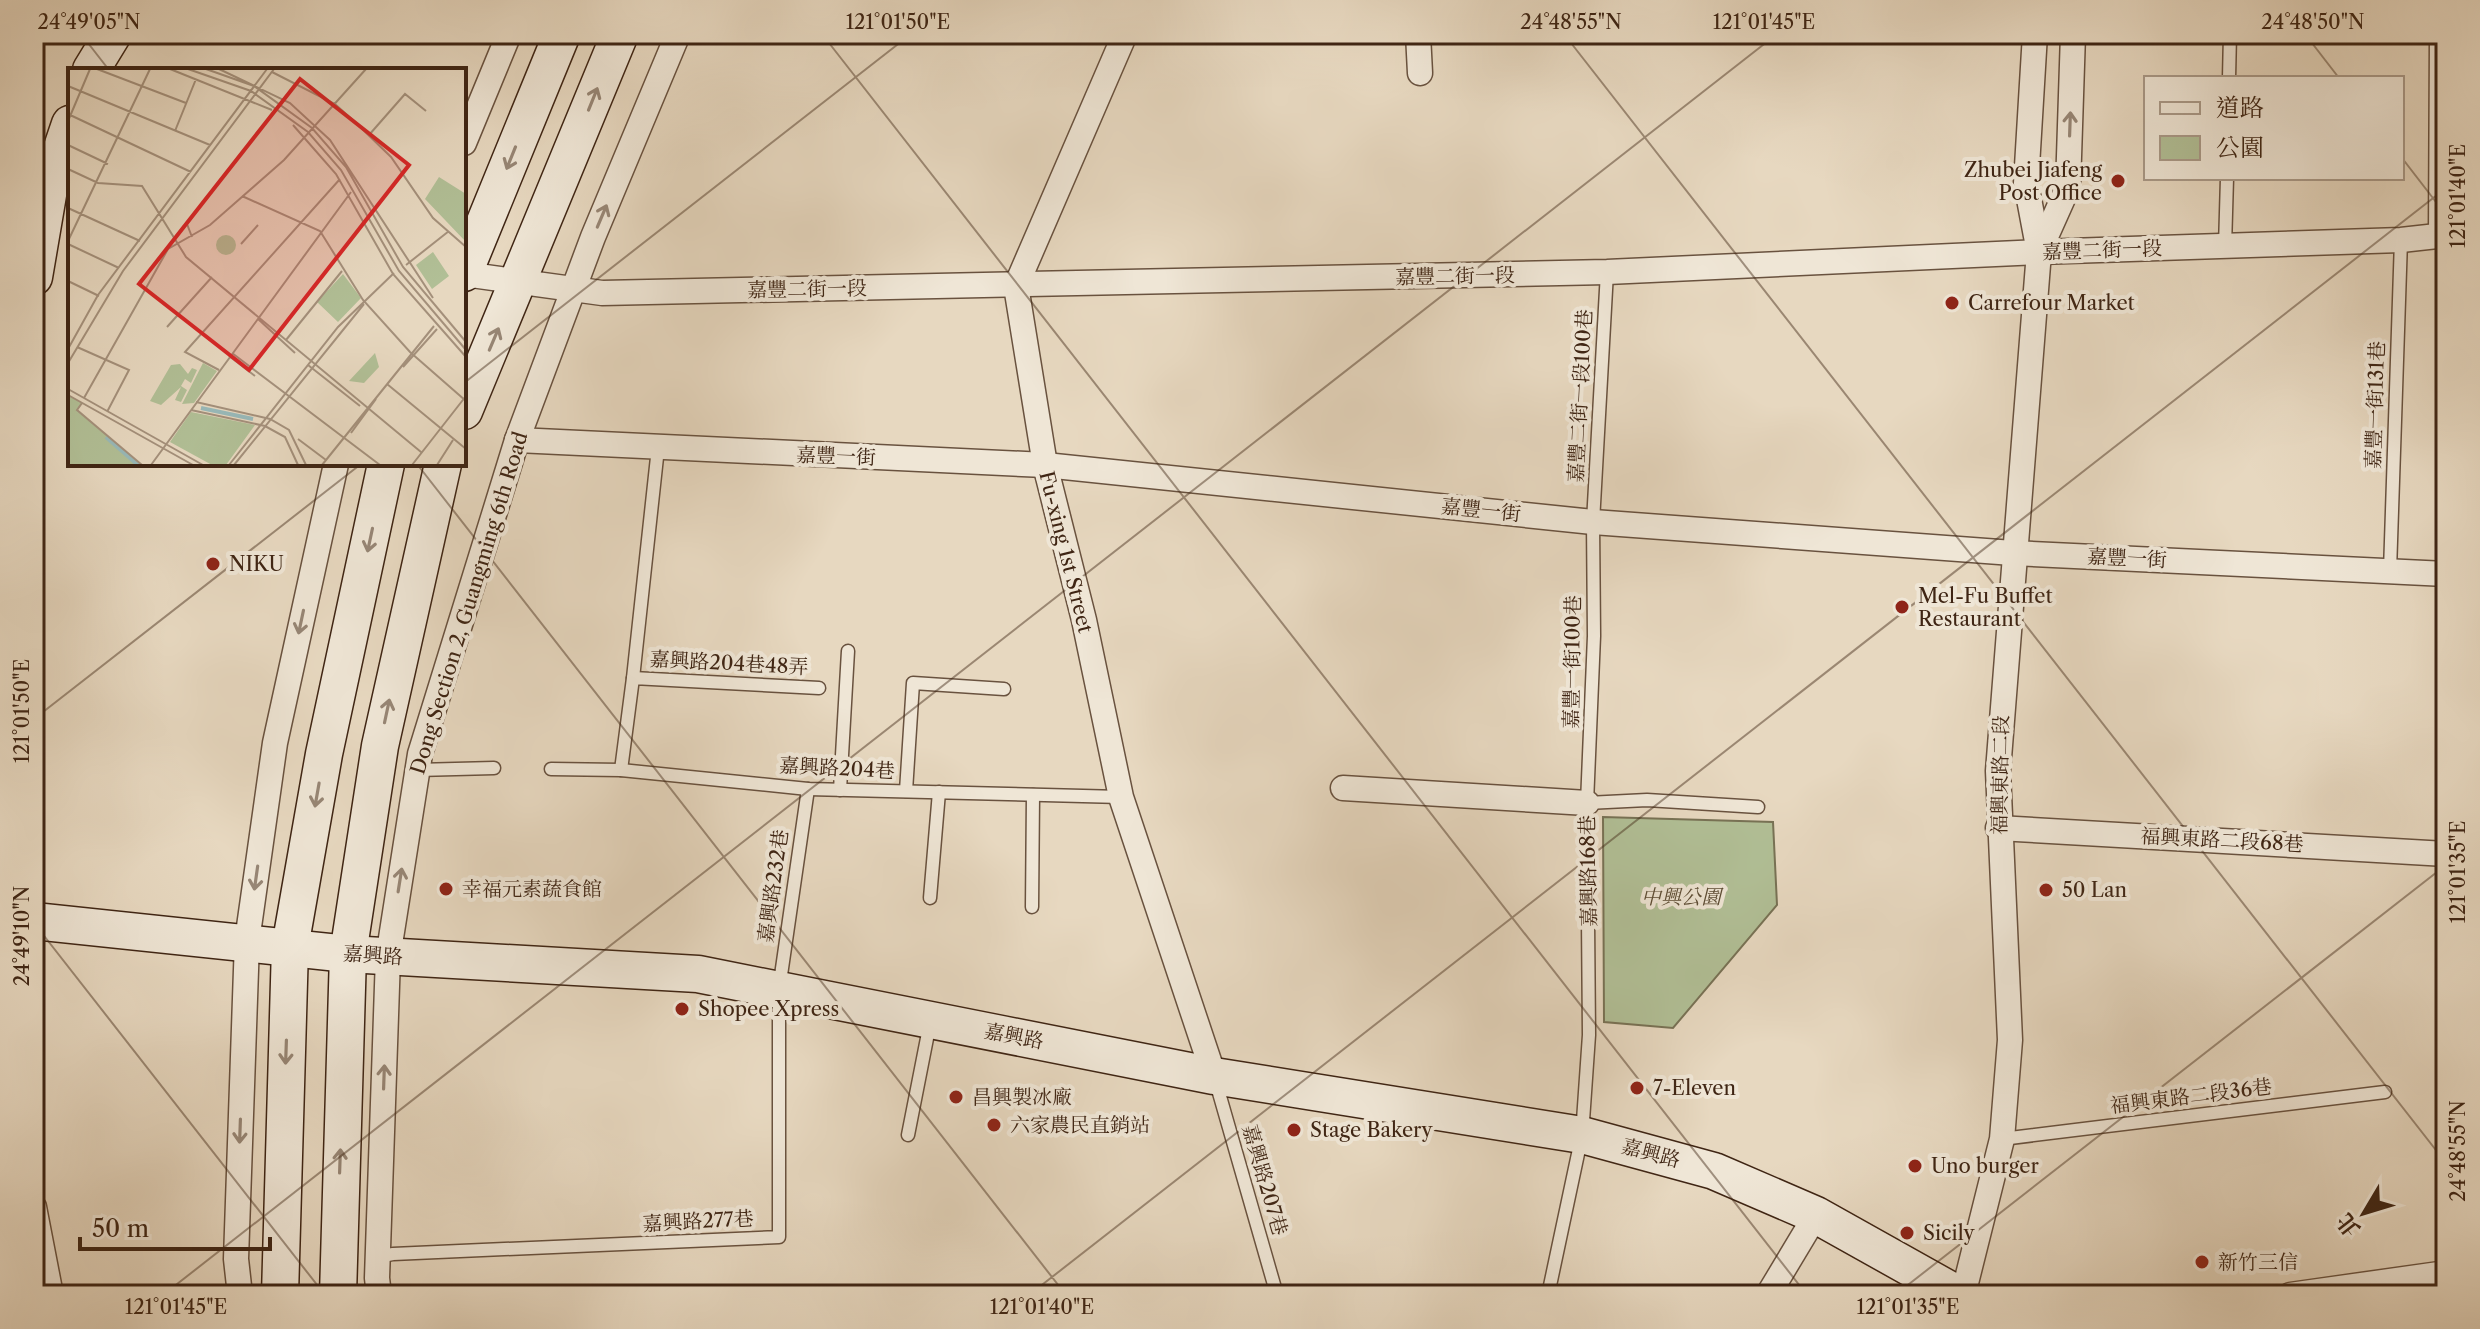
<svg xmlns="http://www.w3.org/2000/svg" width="2480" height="1329" font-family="'Libre Caslon Text','Noto Serif TC',serif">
	<rect width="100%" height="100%" fill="#e7d8c0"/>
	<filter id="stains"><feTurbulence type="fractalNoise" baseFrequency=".0025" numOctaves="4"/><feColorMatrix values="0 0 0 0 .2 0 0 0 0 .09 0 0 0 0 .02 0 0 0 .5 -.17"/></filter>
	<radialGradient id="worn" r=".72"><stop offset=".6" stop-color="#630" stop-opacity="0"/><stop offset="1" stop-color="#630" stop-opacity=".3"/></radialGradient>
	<!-- green -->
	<polygon fill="#b1bf96" stroke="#787255" stroke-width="2" points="1603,817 1773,822 1777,905 1673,1028 1604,1022"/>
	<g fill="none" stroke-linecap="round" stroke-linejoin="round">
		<!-- lane casing -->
		<g stroke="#69523f" stroke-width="15">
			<g id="lane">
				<polyline points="2229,78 2230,34"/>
				<polyline points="2225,247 2227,178"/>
				<polyline points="2390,571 2401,240"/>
				<polyline points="633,678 658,448"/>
				<polyline points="551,769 621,770 808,789 1121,797"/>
				<polyline points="417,770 494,768"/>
				<polyline points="621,770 633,678 819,688"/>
				<polyline points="840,790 848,651"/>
				<polyline points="906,791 913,683 1004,689"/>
				<polyline points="1587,803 1647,800 1758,807"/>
				<polyline points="930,898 939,792"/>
				<polyline points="1032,907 1033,795"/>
				<polyline points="1215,1079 1277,1295"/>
				<polyline points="908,1135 930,1023"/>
				<polyline points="2002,1139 2385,1092"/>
				<polyline points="377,1257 393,1254 779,1237 779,989 808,789"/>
				<polyline points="1548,1295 1582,1135 1589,1035 1587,803 1594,636 1593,522 1607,272"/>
			</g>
		</g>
		<!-- street casing -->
		<g stroke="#69523f" stroke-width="27">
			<g id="street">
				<polyline points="1125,34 1016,286 1045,465 1084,620 1121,797 1214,1076"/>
				<polyline points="1418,34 1420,73"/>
				<polyline points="464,143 509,34"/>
				<polyline points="2441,235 2442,34"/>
				<polyline points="2039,252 2068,187 2073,34"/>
				<polyline points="464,274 602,293 1607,272 2039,252 2401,240 2446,235"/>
				<polyline points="517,440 1045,465 1593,522 2013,553 2446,574"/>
				<polyline points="1343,788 1587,803"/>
				<polyline points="1998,828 2446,854"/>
				<polyline points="34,1207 51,1295"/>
				<polyline points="240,1295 236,1259 247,941 275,743 336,464"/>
				<polyline points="379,1295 377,1278 388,957 420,754 517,440 593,237 678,34"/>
				<polyline points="1768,1295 1816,1215"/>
				<polyline points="1963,1295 2002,1139 2010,1040 1998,771 2039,252 2026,183 2035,34"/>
				<polyline points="2290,1295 2446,1273"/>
			</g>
		</g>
		<!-- secondary casing -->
		<g stroke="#3f2514" stroke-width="39">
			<g id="secondary">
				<polyline points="91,70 113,34"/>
				<polyline points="464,273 562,34"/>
				<polyline points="34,277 50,183 70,124"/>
				<polyline points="464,411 620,34"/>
				<polyline points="34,921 348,954 698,974 1214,1076 1582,1135 1714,1171 1816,1215 1959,1295"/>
				<polyline points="280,1295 290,947 324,754 386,464"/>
				<polyline points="338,1295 348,954 380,746 443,464"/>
			</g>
		</g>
		<!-- lane -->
		<use href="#lane" stroke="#efe6d6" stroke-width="12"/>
		<!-- street -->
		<use href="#street" stroke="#efe6d6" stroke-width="24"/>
		<!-- secondary -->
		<use href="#secondary" stroke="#efe6d6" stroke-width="36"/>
	</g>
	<!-- one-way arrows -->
	<defs><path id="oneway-shaft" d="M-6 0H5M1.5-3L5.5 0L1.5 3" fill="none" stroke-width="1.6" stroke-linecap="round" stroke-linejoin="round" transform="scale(2)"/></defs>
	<g stroke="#978675">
		<use href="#oneway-shaft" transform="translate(593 99) rotate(-68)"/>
		<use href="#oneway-shaft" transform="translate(2070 124) rotate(-88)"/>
		<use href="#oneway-shaft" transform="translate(511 158) rotate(112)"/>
		<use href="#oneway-shaft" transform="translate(602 216) rotate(-67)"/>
		<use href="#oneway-shaft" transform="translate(494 339) rotate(-67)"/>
		<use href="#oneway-shaft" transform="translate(370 540) rotate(102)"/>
		<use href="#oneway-shaft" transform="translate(301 622) rotate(102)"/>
		<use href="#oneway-shaft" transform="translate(387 711) rotate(-78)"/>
		<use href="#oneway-shaft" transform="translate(317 795) rotate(100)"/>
		<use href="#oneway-shaft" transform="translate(256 878) rotate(98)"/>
		<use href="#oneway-shaft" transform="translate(400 880) rotate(-81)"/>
		<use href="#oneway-shaft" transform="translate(286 1052) rotate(92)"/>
		<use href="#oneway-shaft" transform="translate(384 1077) rotate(-88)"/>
		<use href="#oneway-shaft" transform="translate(240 1131) rotate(92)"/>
		<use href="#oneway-shaft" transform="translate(340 1161) rotate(-88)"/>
	</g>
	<!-- ticks -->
	<path fill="none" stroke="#3f2514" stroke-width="2" stroke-opacity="0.45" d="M 81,34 L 109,70M 822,34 L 1807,1295M 1564,34 L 2446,1163M 2305,34 L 2339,78M 34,42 L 45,34M 2402,158 L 2446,215M 464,383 L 911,34M 417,464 L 1066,1295M 34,719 L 361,464M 34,923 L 325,1295M 163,1295 L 1777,34M 1029,1295 L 2446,188M 1895,1295 L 2446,865"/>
	<!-- markers -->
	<g fill="#8f2418" stroke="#efe6d6" stroke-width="3">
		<circle cx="2118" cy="181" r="8"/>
		<circle cx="1952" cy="303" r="8"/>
		<circle cx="213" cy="564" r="8"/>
		<circle cx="1902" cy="607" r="8"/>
		<circle cx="446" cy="889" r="8"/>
		<circle cx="2046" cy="890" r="8"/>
		<circle cx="682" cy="1009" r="8"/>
		<circle cx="1637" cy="1088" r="8"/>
		<circle cx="956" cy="1097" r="8"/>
		<circle cx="994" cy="1125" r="8"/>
		<circle cx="1294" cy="1130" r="8"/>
		<circle cx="1915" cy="1166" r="8"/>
		<circle cx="1907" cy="1233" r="8"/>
		<circle cx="2202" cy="1262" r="8"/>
	</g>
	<g text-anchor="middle" stroke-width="8" stroke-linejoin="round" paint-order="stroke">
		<!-- poi labels -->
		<g font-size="20" fill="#3f2514" stroke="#efe6d6" text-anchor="start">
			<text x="2102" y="177" text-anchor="end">Zhubei Jiafeng<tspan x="2102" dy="23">Post Office</tspan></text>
			<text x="1968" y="310">Carrefour Market</text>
			<text x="229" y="571">NIKU</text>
			<text x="1918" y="603">Mel-Fu Buffet<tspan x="1918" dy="23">Restaurant</tspan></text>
			<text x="462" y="896">幸福元素蔬食館</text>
			<text x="2062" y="897">50 Lan</text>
			<text x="698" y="1016">Shopee Xpress</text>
			<text x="1653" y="1095">7-Eleven</text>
			<text x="972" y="1104">昌興製冰廠</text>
			<text x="1010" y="1132">六家農民直銷站</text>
			<text x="1310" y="1137">Stage Bakery</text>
			<text x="1931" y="1173">Uno burger</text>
			<text x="1923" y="1240">Sicily</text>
			<text x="2218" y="1269">新竹三信</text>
		</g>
		<!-- street labels -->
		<g font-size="20" fill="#3f2514" stroke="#efe6d6">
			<text transform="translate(2102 250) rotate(-2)" y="7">嘉豐二街一段</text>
			<text transform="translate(1455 276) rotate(-1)" y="7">嘉豐二街一段</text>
			<text transform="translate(807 289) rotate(-1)" y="7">嘉豐二街一段</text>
			<text transform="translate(1580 396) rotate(-87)" y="7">嘉豐二街一段100巷</text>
			<text transform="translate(2375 405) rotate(-88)" y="7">嘉豐一街131巷</text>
			<text transform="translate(836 456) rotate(2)" y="7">嘉豐一街</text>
			<text transform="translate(1481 510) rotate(6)" y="7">嘉豐一街</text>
			<text transform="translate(1066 552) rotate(76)" y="7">Fu-xing 1st Street</text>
			<text transform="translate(2127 558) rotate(3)" y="7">嘉豐一街</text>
			<text transform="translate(469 603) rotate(-73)" y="7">Dong Section 2, Guangming 6th Road</text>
			<text transform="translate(1572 662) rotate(-89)" y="7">嘉豐一街100巷</text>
			<text transform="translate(729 663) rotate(3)" y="7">嘉興路204巷48弄</text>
			<text transform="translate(837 768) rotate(3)" y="7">嘉興路204巷</text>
			<text transform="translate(2000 775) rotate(-89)" y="7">福興東路二段</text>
			<text transform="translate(2222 840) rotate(3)" y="7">福興東路二段68巷</text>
			<text transform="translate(1588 871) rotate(-91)" y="7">嘉興路168巷</text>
			<text transform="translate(773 886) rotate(-82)" y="7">嘉興路232巷</text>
			<text transform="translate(373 955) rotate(4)" y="7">嘉興路</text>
			<text transform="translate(1014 1036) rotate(11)" y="7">嘉興路</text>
			<text transform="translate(2191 1096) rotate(-7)" y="7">福興東路二段36巷</text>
			<text transform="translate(1651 1153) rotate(15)" y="7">嘉興路</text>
			<text transform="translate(1265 1180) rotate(74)" y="7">嘉興路207巷</text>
			<text transform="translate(698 1221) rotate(-3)" y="7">嘉興路277巷</text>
		</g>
		<!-- park labels -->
		<g font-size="20" font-style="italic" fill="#5c4c34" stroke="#efe6d6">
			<text x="1681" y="904">中興公園</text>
		</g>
	</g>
	<!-- overview -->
	<g transform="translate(68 68)">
		<rect width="398" height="398" fill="#e7d8c0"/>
		<path d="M 371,109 L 398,126 L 398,174 L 357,131 ZM148 177a10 10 0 1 1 20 0a10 10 0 1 1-20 0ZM 365,184 L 381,208 L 364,221 L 348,197 ZM 275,206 L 293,230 L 270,254 L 249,234 ZM 307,285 L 311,299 L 296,315 L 281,313 ZM 135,295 L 149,303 L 126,335 L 114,336 ZM 112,296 L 120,306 L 124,300 L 129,302 L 123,315 L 117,311 L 113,318 L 119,322 L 113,334 L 107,332 L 113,319 L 93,337 L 82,333 L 103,297 ZM 0,327 L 14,335 L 10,342 L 72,397 L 0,397 ZM 123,344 L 187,357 L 158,397 L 144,397 L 102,374 Z" fill="#b1bf96"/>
		<path fill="none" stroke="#98b9b9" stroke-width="4" d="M 133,340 L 185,351M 38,369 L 70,397"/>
		<path fill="none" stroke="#a4907b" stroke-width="2" d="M 29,1 L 118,35M 102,1 L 204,42M 120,1 L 183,23 L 240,64 L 273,102 L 331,203 L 398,282M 138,1 L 186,18 L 244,60 L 278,99 L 335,199 L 398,274M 151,1 L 222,35 L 262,72 L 365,230M 204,4 L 267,36 L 287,54 L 323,89 L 365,150 L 398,179M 0,18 L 142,77M 0,46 L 123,104M 0,53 L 22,1M 225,57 L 268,106 L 325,206 L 398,289M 107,63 L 128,11M 301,67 L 337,26 L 358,43M 0,77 L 40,96M 0,101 L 30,115 L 74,118 L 118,189 L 353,384M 174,128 L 252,163 L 295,232 L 342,284 L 398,333M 0,140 L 72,173M 124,169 L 119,156 L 131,140M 0,173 L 82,1M 0,176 L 51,200M 173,176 L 190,157M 338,197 L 381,163M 0,213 L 31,228M 190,251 L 227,285M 99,259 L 144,209M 218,272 L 274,203M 9,279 L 61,302 L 39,344M 0,281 L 30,227 L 199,1M 164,285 L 312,397M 161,288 L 187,308M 0,295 L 55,203 L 206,1M 240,297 L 292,338M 335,299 L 369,261M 151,302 L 117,284 L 272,111M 319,316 L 398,381M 0,321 L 135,397M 0,327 L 125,397M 16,330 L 100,181 L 142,157 L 216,92 L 298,1M 128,334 L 202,351 L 221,362 L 238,397M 14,335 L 9,342 L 74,397M 123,342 L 197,358 L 217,369 L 230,397M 283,365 L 308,331M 230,371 L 258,392M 83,397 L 283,124M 161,397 L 270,259 L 326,205M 166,397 L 296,236M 254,397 L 366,258M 344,397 L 398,328M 369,397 L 385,372"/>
		<path fill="#d62828" fill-opacity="0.15" stroke="#d62828" stroke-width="4" d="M 232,11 L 341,97 L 181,302 L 71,216 Z"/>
		<rect width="398" height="398" fill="none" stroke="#3f2514" stroke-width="4"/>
	</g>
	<!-- margin -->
	<rect width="2480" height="1329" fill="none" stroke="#e7d8c0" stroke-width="88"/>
	<!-- legend -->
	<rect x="2144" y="76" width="260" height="104" fill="#efe6d6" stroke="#a99988" stroke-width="2"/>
	<rect x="2160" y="102" width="40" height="12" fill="#efe6d6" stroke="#a99988" stroke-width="2"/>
	<text x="2216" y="116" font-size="24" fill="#3f2514">道路</text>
	<rect x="2160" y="136" width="40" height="24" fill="#b1bf96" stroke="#a99988" stroke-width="2"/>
	<text x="2216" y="156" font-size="24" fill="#3f2514">公園</text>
	<!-- north arrow -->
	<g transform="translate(2364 1213) rotate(232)" stroke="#efe6d6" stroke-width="6" paint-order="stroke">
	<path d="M0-6L14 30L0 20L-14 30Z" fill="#3f2514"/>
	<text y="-12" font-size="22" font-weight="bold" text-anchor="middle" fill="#3f2514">北</text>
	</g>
	<!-- scale -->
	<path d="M80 1237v12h190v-12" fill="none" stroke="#3f2514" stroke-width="4"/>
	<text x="92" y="1237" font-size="24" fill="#3f2514" stroke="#efe6d6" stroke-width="6" paint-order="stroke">50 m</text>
	<rect x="44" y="44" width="2392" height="1241" fill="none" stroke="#3f2514" stroke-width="3"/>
	<g font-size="20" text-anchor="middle" fill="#3f2514">
		<text x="89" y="29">24°49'05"N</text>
		<text x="898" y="29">121°01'50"E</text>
		<text x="1571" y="29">24°48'55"N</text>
		<text x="1764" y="29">121°01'45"E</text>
		<text x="2313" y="29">24°48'50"N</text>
		<text transform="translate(2458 196) rotate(-90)" y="7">121°01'40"E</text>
		<text transform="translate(22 711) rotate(-90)" y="7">121°01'50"E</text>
		<text transform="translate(2458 872) rotate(-90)" y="7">121°01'35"E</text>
		<text transform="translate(22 936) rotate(-90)" y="7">24°49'10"N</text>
		<text transform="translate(2458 1151) rotate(-90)" y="7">24°48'55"N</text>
		<text x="176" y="1314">121°01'45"E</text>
		<text x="1042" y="1314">121°01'40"E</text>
		<text x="1908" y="1314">121°01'35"E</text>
	</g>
	<rect width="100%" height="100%" filter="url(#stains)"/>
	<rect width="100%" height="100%" fill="url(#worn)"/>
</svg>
